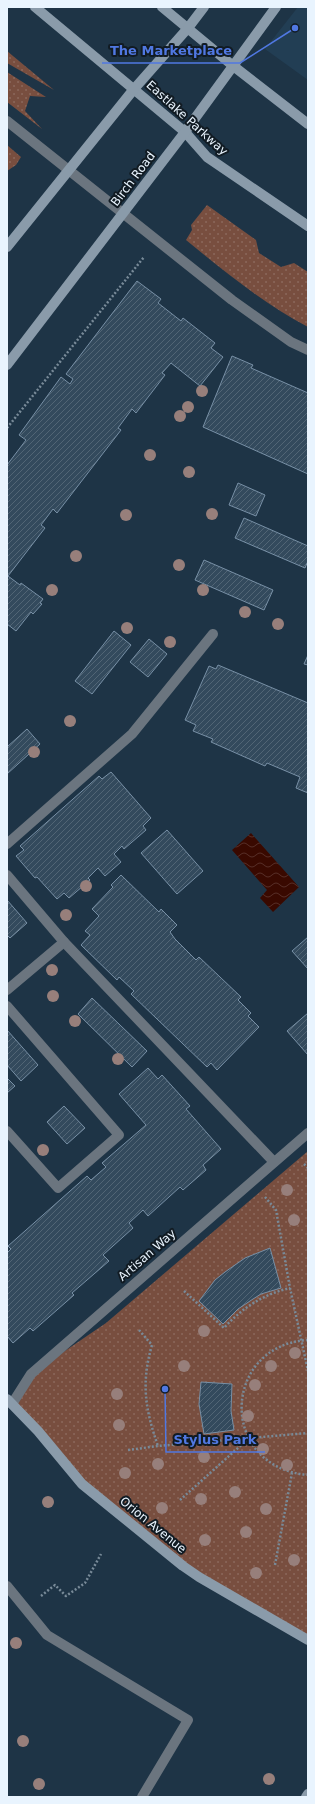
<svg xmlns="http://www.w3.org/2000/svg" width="315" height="1804" font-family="'DejaVu Sans',sans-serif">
	<defs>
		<pattern id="park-dots" width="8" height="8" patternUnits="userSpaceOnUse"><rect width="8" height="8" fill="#784e3f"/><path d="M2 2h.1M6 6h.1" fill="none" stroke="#8b685c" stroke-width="1.8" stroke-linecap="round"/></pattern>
		<pattern id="water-waves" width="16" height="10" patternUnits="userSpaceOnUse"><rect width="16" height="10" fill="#390900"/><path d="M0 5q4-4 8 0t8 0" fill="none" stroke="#562d26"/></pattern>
		<pattern id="building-hatch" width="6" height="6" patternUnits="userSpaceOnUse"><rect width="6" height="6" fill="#334a5d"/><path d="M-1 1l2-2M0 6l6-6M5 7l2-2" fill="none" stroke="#516575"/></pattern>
	</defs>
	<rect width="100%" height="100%" fill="#1e3446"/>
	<!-- built -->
	<polygon fill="#223e54" points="298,7 308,7 308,80 265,49"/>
	<!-- park -->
	<g fill="url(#park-dots)">
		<polygon points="7,51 54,90 7,63"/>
		<polygon points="7,72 46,97 30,96 25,111 42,129 7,102"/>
		<polygon points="7,145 21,157 16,165 7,171"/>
		<path d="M 207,205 L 256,240 L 259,253 L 281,267 L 294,263 L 308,272 L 308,327 C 263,303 225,272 186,240 L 192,230 L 191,225 Z"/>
		<polygon points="308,1151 308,1640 183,1566 82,1484 12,1404 31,1374 106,1323"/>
	</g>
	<!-- water -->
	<polygon fill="url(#water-waves)" points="251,833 299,887 273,912 260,898 267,890 232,850"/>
	<!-- building -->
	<g fill="url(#building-hatch)" stroke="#7890a6">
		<polygon points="137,281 161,299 158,303 181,321 183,318 215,343 211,348 223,357 200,386 171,363 162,373 165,375 136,413 132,409 118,428 121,430 57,513 53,509 41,525 45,528 8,576 20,585 21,583 43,599 40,603 42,604 33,614 31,612 16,631 7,624 7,465 26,440 19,435 61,377 70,384 73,379 66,374"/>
		<polygon points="232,356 253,365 251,368 308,393 308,474 203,427"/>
		<polygon points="238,483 265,495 256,516 229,505"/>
		<polygon points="244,518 308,546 308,561 305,568 235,538"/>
		<polygon points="204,560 273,590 264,610 195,580"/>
		<polygon points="114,631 131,645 92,694 75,681"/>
		<polygon points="149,639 167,654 148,677 130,662"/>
		<polygon points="308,655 308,665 304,664"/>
		<polygon points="218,665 308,703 308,793 296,788 300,777 267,763 265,766 211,742 213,739 193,731 196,725 185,720 209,666 216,669"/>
		<polygon points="27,729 40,744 7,774 7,747"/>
		<polygon points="111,772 151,818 143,826 146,830 124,849 122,846 114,854 121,862 105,876 98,868 88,878 90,880 69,898 64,893 57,899 37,877 35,878 16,856 24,850 20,846 99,776 102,779"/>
		<polygon points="167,830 203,871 177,894 141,853"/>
		<polygon points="121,875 159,912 161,909 177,925 170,932 175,939 196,960 199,957 241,997 238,1000 251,1013 248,1016 259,1027 217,1070 211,1063 207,1067 131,994 134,991 119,977 117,980 81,945 90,935 85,931 99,916 92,909 113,887 111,885"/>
		<polygon points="7,900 27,923 10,938 7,935"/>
		<polygon points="308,937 308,969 292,951"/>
		<polygon points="92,998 147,1051 132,1067 78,1014"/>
		<polygon points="308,1013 308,1055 287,1031"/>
		<polygon points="7,1030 38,1065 21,1081 7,1065"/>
		<polygon points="148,1068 158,1079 162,1075 190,1106 186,1109 221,1149 203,1165 206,1170 183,1190 180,1187 148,1216 143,1210 129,1223 133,1228 103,1255 109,1261 72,1293 74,1295 33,1331 30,1328 13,1343 7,1336 7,1253 11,1249 8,1246 87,1176 91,1180 106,1167 102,1163 146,1125 119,1094"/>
		<polygon points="7,1078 15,1086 7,1093"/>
		<polygon points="64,1106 85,1128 67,1144 47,1122"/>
		<polygon points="270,1248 281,1288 261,1294 253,1299 238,1309 223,1324 199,1301 215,1280 225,1272 245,1258"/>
		<polygon points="201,1382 232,1384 231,1411 234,1430 204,1434 199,1404"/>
	</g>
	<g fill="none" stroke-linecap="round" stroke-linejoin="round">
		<!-- path -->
		<g stroke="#788a98" stroke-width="2.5" stroke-dasharray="2 2" stroke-linecap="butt">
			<polyline points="7,428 144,257"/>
			<polyline points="304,1164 308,1168"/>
			<polyline points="265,1197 276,1210 290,1288 308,1371"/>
			<path d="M 184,1291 L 224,1328 C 242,1308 264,1294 290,1288"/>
			<path d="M 139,1330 L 152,1345 C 141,1383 145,1409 158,1446"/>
			<path d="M 308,1340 C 222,1345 217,1467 308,1475"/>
			<polyline points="128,1450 158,1446 308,1433"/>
			<polyline points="180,1500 248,1439"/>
			<polyline points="275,1565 292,1473"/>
			<polyline points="41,1596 55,1585 66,1596 85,1583 101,1554"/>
		</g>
		<!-- lane -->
		<g stroke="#6b757f" stroke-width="10">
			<polyline points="7,121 232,300 291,342 308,350"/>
			<polyline points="7,844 132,734 213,634"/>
			<polyline points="7,875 64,942 274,1162"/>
			<polyline points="7,990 64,942"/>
			<polyline points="7,1006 119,1135 58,1188 7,1131"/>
			<polyline points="7,1586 47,1635 188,1720 142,1797"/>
		</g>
		<!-- street -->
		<polyline stroke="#6b757f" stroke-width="10" points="12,1404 31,1374 308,1133"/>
		<!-- secondary -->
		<g stroke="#8a9baa" stroke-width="10">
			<polyline points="35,7 185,132 207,157 308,226"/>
			<polyline points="162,7 232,65 308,124"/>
			<polyline points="7,247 134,89 188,28 204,7"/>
			<polyline points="7,365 185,132 276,7"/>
			<polyline points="7,1399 38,1431 82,1484 183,1566 199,1577 308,1640"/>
			<polyline points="306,1797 308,1794"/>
		</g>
	</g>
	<!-- trees -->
	<g fill="#977f7b">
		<circle cx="202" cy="391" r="6"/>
		<circle cx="188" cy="407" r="6"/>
		<circle cx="180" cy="416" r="6"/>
		<circle cx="150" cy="455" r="6"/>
		<circle cx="189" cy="472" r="6"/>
		<circle cx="212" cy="514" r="6"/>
		<circle cx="126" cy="515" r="6"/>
		<circle cx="76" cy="556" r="6"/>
		<circle cx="179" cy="565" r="6"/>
		<circle cx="52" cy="590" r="6"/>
		<circle cx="203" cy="590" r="6"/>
		<circle cx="245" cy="612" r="6"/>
		<circle cx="278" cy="624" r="6"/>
		<circle cx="127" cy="628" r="6"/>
		<circle cx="170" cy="642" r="6"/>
		<circle cx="70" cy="721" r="6"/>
		<circle cx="34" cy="752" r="6"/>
		<circle cx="86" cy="886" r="6"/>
		<circle cx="66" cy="915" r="6"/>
		<circle cx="52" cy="970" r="6"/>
		<circle cx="53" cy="996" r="6"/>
		<circle cx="75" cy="1021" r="6"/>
		<circle cx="118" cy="1059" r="6"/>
		<circle cx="43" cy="1150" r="6"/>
		<circle cx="287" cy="1190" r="6"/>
		<circle cx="294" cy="1220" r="6"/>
		<circle cx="204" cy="1331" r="6"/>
		<circle cx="295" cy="1353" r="6"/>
		<circle cx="184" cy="1366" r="6"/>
		<circle cx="271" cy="1366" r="6"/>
		<circle cx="255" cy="1385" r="6"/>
		<circle cx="117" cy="1394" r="6"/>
		<circle cx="248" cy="1416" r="6"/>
		<circle cx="119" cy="1425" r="6"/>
		<circle cx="263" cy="1449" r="6"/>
		<circle cx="204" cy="1457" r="6"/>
		<circle cx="158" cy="1464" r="6"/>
		<circle cx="287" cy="1465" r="6"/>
		<circle cx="125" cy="1473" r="6"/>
		<circle cx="235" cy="1492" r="6"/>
		<circle cx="201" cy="1499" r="6"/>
		<circle cx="48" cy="1502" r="6"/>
		<circle cx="162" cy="1508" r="6"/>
		<circle cx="266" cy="1509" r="6"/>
		<circle cx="246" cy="1532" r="6"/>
		<circle cx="205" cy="1540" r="6"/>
		<circle cx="294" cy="1560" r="6"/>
		<circle cx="256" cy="1573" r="6"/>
		<circle cx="16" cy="1643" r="6"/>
		<circle cx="23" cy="1741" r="6"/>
		<circle cx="269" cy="1779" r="6"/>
		<circle cx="39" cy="1784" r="6"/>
	</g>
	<g text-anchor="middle" stroke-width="4" stroke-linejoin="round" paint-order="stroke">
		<!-- street labels -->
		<g font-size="12" fill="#e9f4fe" stroke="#111b23">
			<text transform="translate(187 118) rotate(42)" y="4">Eastlake Parkway</text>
			<text transform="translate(133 179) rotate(-53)" y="4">Birch Road</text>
			<text transform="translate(147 1255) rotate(-41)" y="4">Artisan Way</text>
			<text transform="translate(153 1525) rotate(39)" y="4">Orion Avenue</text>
		</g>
	</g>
	<!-- callouts -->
	<path fill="none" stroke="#5078e2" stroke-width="1.5" d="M295 28L240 63H102M165 1389L166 1452H265"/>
	<g fill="#5078e2" stroke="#111b23" stroke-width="1.5">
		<circle cx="295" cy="28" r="4"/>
		<circle cx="165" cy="1389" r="4"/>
	</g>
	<g font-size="13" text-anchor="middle" font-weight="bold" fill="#5078e2" stroke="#111b23" stroke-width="4" stroke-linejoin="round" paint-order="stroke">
		<text x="171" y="55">The Marketplace</text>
		<text x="215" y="1444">Stylus Park</text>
	</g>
	<!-- border -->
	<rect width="315" height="1804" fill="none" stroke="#e9f4fe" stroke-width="16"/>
</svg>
